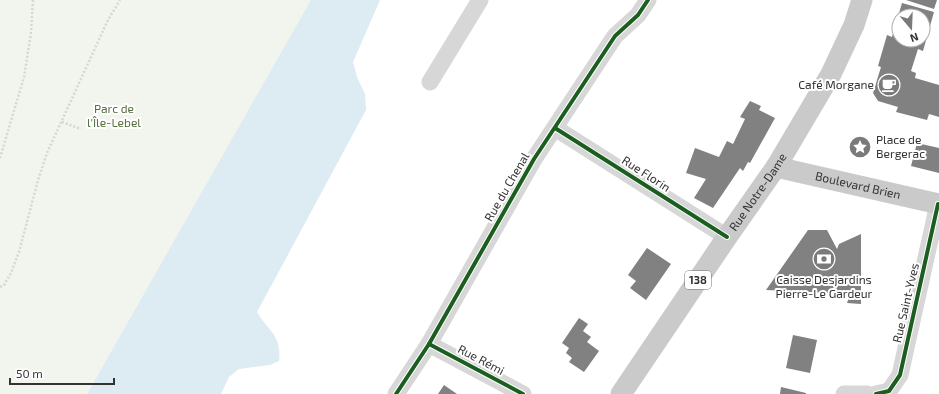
<svg xmlns="http://www.w3.org/2000/svg" width="939" height="394" font-family="'Exo 2',sans-serif">
	<rect width="100%" height="100%" fill="#fff"/>
	<!-- green -->
	<polygon fill="#f1f5ed" points="0,0 312,0 87,394 0,394"/>
	<!-- water -->
	<path fill="#ddebf3" d="M 311,0 L 380,0 L 353,62 L 357,77 L 365,94 L 366,110 L 257,312 C 268,331 282,335 279,361 L 270,365 L 239,369 L 229,377 L 221,394 L 87,394 Z"/>
	<!-- building -->
	<g fill="#818181" fill-rule="evenodd">
		<polygon points="906,0 937,0 934,9"/>
		<path d="M 902,3 L 934,12 L 923,51 L 918,49 L 911,71 L 916,73 L 915,78 L 939,85 L 939,117 L 929,114 L 927,120 L 896,112 L 898,107 L 878,101 L 873,93 L 881,67 L 878,66 L 887,35 L 892,37 ZM 899,16 L 923,16 L 923,40 L 899,40 Z"/>
		<polygon points="750,101 761,106 759,110 775,118 750,163 748,162 743,171 740,168 713,208 694,198 706,179 686,173 695,148 719,157 727,141 733,144 745,119 740,117"/>
		<polygon points="917,143 939,148 939,173 911,166"/>
		<polygon points="808,230 827,230 837,249 839,244 861,234 861,304 847,303 850,294 766,290"/>
		<polygon points="647,248 671,264 646,300 630,288 636,281 628,275"/>
		<polygon points="579,318 588,324 583,331 591,337 587,342 599,351 584,372 569,362 572,358 566,353 569,348 562,343"/>
		<polygon points="793,335 817,340 810,373 786,368"/>
		<polygon points="444,385 457,394 438,394"/>
		<polygon points="781,387 806,393 806,394 780,394"/>
	</g>
	<g fill="none" stroke-linecap="round" stroke-linejoin="round">
		<!-- path -->
		<g stroke="#d6d6d6" stroke-width="2.5" stroke-dasharray="2 2" stroke-linecap="butt">
			<polyline points="62,122 81,129"/>
			<polyline points="0,158 24,77 31,33 33,0"/>
			<polyline points="0,287 4,285 11,273 19,252 38,180 47,153 108,20 120,0"/>
		</g>
		<!-- minor -->
		<g stroke="#d7d7d7" stroke-width="17">
			<polyline points="430,82 480,0"/>
			<polyline points="555,128 727,237"/>
			<polyline points="429,344 523,394"/>
			<polyline points="396,394 429,344 534,159 615,36 638,15 648,0"/>
			<polyline points="844,394 867,394"/>
			<polyline points="876,394 889,391 900,375 938,204"/>
		</g>
		<!-- major -->
		<g stroke="#cacaca" stroke-width="21">
			<path id="s1" d="M 776,167 L 939,204"/>
			<path id="s2" d="M 621,394 L 727,237 L 776,167 L 831,74 L 854,25 L 862,0"/>
		</g>
		<!-- cycleway casing -->
		<g stroke="#fff" stroke-width="6">
			<g id="cycleway">
				<polyline points="555,128 727,237"/>
				<polyline points="429,344 523,394"/>
				<polyline points="396,394 429,344 534,159 615,36 638,15 648,0"/>
				<polyline points="876,394 889,391 900,375 938,204"/>
			</g>
		</g>
		<!-- cycleway -->
		<use href="#cycleway" stroke="#1b5e20" stroke-width="4"/>
	</g>
	<!-- icons -->
	<defs>
		<g id="cafe-disc" transform="scale(1.15)"><circle r="9.5" fill="#7a7a7a" stroke="#fff"/><path d="M-5.5-4.5H6V0H3Q3 3.5 0 3.5H-2.5Q-5.5 3.5-5.5 0ZM3-3.2v2h1.7v-2ZM-6 4.5H4V6H-6Z" fill="#fff"/></g>
		<g id="sight-disc" transform="scale(1.15)"><circle r="9.5" fill="#7a7a7a" stroke="#fff"/><path d="M0-6L1.8-2.2L6-1.7L2.9 1.2L3.7 5.4L0 3.3L-3.7 5.4L-2.9 1.2L-6-1.7L-1.8-2.2Z" fill="#fff"/></g>
		<g id="bank-disc" transform="scale(1.15)"><circle r="9.5" fill="#7a7a7a" stroke="#fff"/><path d="M-6-4H6V4H-6ZM0-2.3a2.3 2.3 0 1 0 0 4.6a2.3 2.3 0 1 0 0-4.6Z" fill="#fff"/></g>
	</defs>
	<g fill-rule="evenodd">
		<use href="#cafe-disc" x="889" y="85"/>
		<use href="#sight-disc" x="860" y="147"/>
		<use href="#bank-disc" x="824" y="259"/>
	</g>
	<g text-anchor="middle" stroke-width="4" stroke-linejoin="round" paint-order="stroke">
		<!-- shield labels -->
		<rect fill="#fff" stroke="#707070" stroke-width="1" x="685" y="271" width="26" height="18" rx="3"/>
		<g font-size="11" font-weight="bold" fill="#333">
			<text x="698" y="284">138</text>
		</g>
		<!-- poi labels -->
		<g font-size="12" fill="#333" stroke="#fff" text-anchor="end">
			<text x="874" y="89">Café Morgane</text>
			<text x="876" y="144" text-anchor="start">Place de<tspan x="876" dy="14">Bergerac</tspan></text>
			<text x="824" y="284" text-anchor="middle">Caisse Desjardins<tspan x="824" dy="14">Pierre-Le Gardeur</tspan></text>
		</g>
		<!-- park labels -->
		<g font-size="12" fill="#56703f" stroke="#fff">
			<text x="114" y="113">Parc de<tspan x="114" dy="14">l'Île-Lebel</tspan></text>
		</g>
		<!-- street labels -->
		<g font-size="12" fill="#333" stroke="#fff">
			<text transform="translate(646 174) rotate(33)" y="4">Rue Florin</text>
			<text dy="4" stroke="none"><textPath href="#s1" startOffset="84">Boulevard Brien</textPath></text>
			<text transform="translate(507 187) rotate(-60)" y="4">Rue du Chenal</text>
			<text dy="4" stroke="none"><textPath href="#s2" startOffset="244">Rue Notre-Dame</textPath></text>
			<text transform="translate(906 303) rotate(-77)" y="4">Rue Saint-Yves</text>
			<text transform="translate(481 360) rotate(28)" y="4">Rue Rémi</text>
		</g>
	</g>
	<!-- north arrow -->
	<g transform="translate(911 28) rotate(161)"><circle r="19" fill="#ffffff" stroke="#adadad"/>
	<path d="M0-3L7 15L0 10L-7 15Z" fill="#7a7a7a"/>
	<text y="-6" font-size="11" font-weight="bold" text-anchor="middle" fill="#333333">N</text>
	</g>
	<!-- scale -->
	<path d="M10 378v6h104v-6" fill="none" stroke="#333333" stroke-width="2"/>
	<text x="16" y="378" font-size="12" fill="#333333" stroke="#ffffff" stroke-width="3" paint-order="stroke">50 m</text>
</svg>
